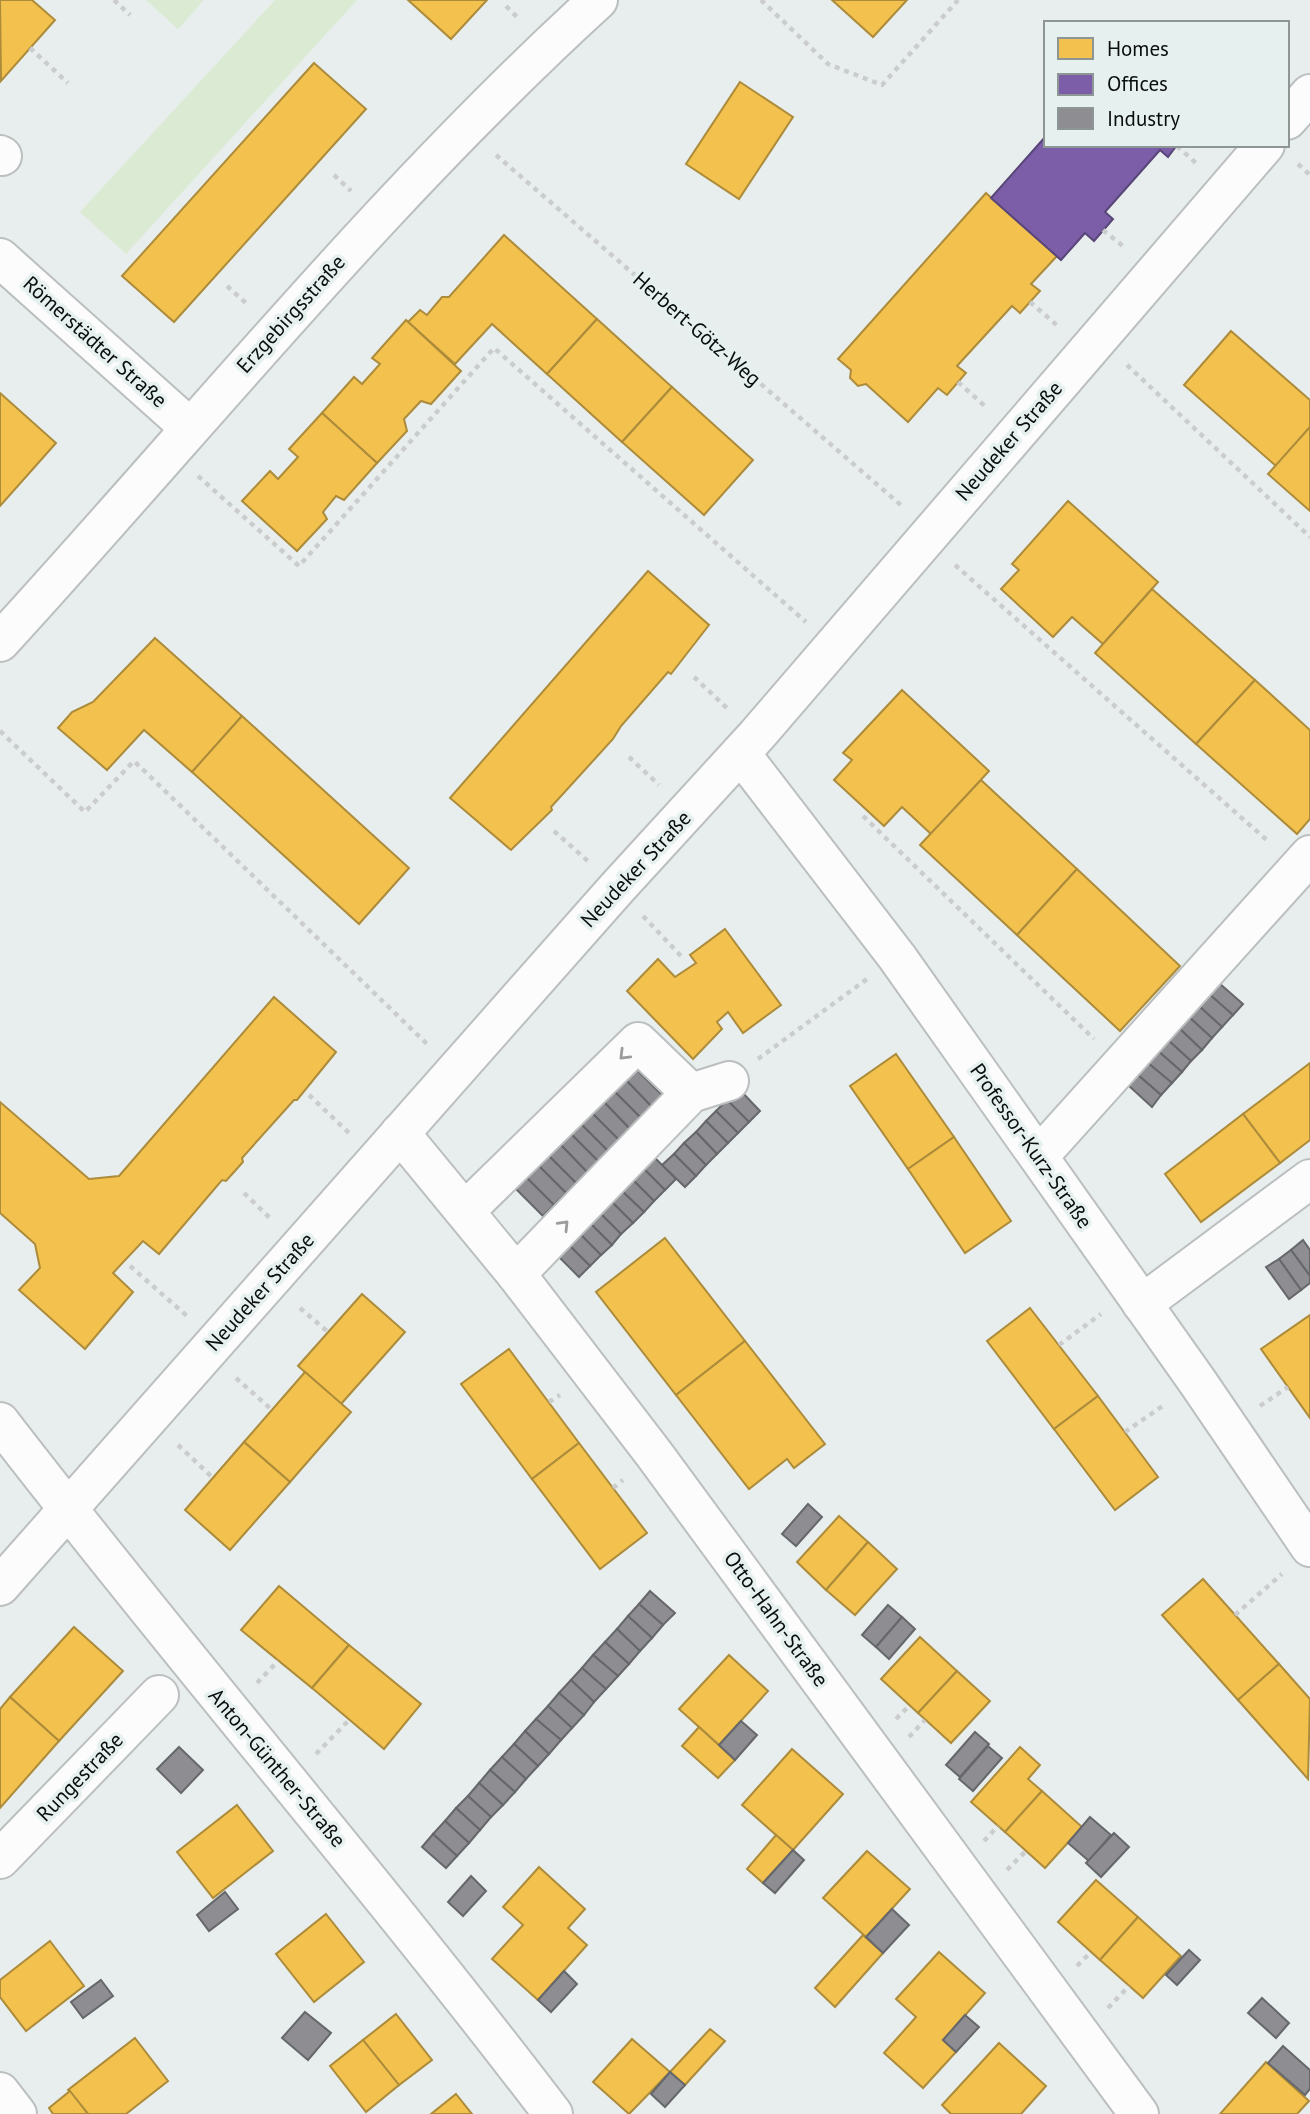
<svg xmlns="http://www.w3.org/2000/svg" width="1310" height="2114" font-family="'PT Sans',sans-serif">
	<rect width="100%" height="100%" fill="#e8eeed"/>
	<!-- green -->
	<g fill="#dbead3">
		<polygon points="146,0 204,0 178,29"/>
		<polygon points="275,0 357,0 126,254 80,212"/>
	</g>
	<!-- homes -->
	<g fill="#f2c14e" stroke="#ac8b3a" stroke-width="2">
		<polygon points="0,0 32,0 55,20 1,81"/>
		<polygon points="408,0 487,0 451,39"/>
		<polygon points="832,0 907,0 873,37"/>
		<polygon points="314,63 366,109 174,322 122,276"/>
		<polygon points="740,82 793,117 739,199 686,164"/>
		<polygon points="986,193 1057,256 1031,284 1040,291 1020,313 1012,306 957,366 966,373 947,395 938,388 908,422 866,384 858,386 850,378 851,370 838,359"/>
		<polygon points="504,235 597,319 547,374 492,324 455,364 408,322 420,310 427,315 442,297 449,297"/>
		<polygon points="597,319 672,387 622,442 547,374"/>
		<polygon points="406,320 461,371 431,404 421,401 404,419 407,431 377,463 322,413 354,377 362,384 380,364 372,358"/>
		<polygon points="1231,331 1310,400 1310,427 1276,466 1184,385"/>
		<polygon points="672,387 753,460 704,515 622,442"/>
		<polygon points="0,393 56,443 0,506"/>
		<polygon points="322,413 377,463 344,500 336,496 323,512 327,519 297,551 242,501 270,471 278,479 298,457 289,449"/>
		<polygon points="1310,427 1310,511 1268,474"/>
		<polygon points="1068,501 1158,582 1103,644 1072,617 1053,637 1001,589 1019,570 1012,564"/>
		<polygon points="648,571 709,625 671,674 668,672 621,726 613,739 551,807 552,810 511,850 450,798"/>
		<polygon points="1152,589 1255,680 1196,744 1095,653"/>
		<polygon points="155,638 242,716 192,772 144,730 107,770 58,728 72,712 93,702"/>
		<polygon points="1255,680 1310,730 1310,819 1297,834 1196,744"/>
		<polygon points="902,690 989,771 931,834 902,807 884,826 834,780 852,760 843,753"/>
		<polygon points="242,716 409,868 359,924 192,772"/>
		<polygon points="981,780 1077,869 1017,935 920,845"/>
		<polygon points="1077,869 1180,966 1120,1031 1017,935"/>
		<polygon points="725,929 781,1005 743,1033 728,1012 717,1022 722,1029 693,1059 627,991 658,959 675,977 696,963 690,955"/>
		<polygon points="274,997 336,1052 297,1100 294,1100 242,1158 243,1162 234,1172 226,1181 222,1180 159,1254 143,1241 113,1273 133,1292 85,1349 19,1290 40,1268 35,1244 0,1213 0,1102 89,1179 119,1176"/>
		<polygon points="896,1054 954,1137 908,1169 850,1086"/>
		<polygon points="1310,1063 1310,1140 1280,1163 1243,1114"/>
		<polygon points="1243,1114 1280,1163 1201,1222 1165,1174"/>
		<polygon points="954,1137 1011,1221 965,1253 908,1169"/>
		<polygon points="665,1238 745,1341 676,1395 596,1292"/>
		<polygon points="362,1294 405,1332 341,1404 298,1366"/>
		<polygon points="1030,1308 1098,1396 1054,1429 987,1341"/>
		<polygon points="1310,1315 1310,1418 1261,1349"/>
		<polygon points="745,1341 825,1444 794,1468 787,1459 749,1489 676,1395"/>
		<polygon points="509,1349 579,1443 532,1479 461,1384"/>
		<polygon points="305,1372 351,1412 290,1482 244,1442"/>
		<polygon points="1098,1396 1158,1477 1115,1510 1054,1429"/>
		<polygon points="244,1442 290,1482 230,1550 185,1510"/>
		<polygon points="579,1443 647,1533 600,1569 532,1479"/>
		<polygon points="839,1516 868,1542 826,1590 797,1562"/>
		<polygon points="868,1542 897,1569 855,1615 826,1590"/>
		<polygon points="1203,1579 1279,1664 1238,1700 1162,1615"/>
		<polygon points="279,1586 349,1645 312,1688 241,1630"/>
		<polygon points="74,1627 123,1671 59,1741 10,1697"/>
		<polygon points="920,1637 957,1671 918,1713 881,1679"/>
		<polygon points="349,1645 421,1704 384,1749 312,1688"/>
		<polygon points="729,1655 768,1691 719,1745 679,1709"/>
		<polygon points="1279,1664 1310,1699 1308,1779 1238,1700"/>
		<polygon points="957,1671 990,1701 951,1743 918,1713"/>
		<polygon points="10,1697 59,1741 0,1808 0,1709"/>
		<polygon points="699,1727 735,1760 718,1778 682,1746"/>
		<polygon points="1020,1747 1040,1765 1028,1779 1042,1791 1005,1832 971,1802"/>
		<polygon points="792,1749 843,1794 793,1850 742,1805"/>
		<polygon points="1042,1791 1082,1827 1045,1868 1005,1832"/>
		<polygon points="237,1805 273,1851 213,1898 177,1852"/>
		<polygon points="776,1835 793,1850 763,1883 747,1869"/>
		<polygon points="867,1851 910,1889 866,1937 823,1898"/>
		<polygon points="539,1867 585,1909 568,1928 587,1945 538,2000 492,1959 523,1925 503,1907"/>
		<polygon points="1096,1880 1138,1917 1100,1960 1058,1922"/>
		<polygon points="326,1914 364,1962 314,2002 276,1954"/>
		<polygon points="1138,1917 1181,1956 1143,1998 1100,1960"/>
		<polygon points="863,1935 883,1953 835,2007 815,1988"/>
		<polygon points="50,1941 84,1986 26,2031 0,1997 0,1980"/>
		<polygon points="939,1952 985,1993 943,2040 956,2052 923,2088 884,2053 916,2017 896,1999"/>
		<polygon points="396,2014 432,2060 399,2085 363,2040"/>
		<polygon points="710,2029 725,2041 685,2085 670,2072"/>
		<polygon points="135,2038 168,2081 126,2114 88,2114 68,2090"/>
		<polygon points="632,2039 670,2072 629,2114 593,2082"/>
		<polygon points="363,2040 399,2085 366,2112 330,2066"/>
		<polygon points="999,2043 1046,2086 1021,2114 951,2114 942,2105"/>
		<polygon points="1266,2062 1309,2101 1297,2114 1220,2114"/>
		<polygon points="70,2091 88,2114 53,2114 49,2108"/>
		<polygon points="456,2094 472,2114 431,2114"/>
	</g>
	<!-- offices -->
	<polygon fill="#7b5ea7" stroke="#594679" stroke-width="2" points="1046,136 1046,145 1177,145 1168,157 1160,150 1105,212 1113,219 1094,241 1085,233 1061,260 991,198"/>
	<!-- industry -->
	<g fill="#8d8d92" stroke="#66676a" stroke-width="2">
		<polygon points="1219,983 1243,1004 1233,1015 1209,994"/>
		<polygon points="1209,994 1233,1015 1222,1027 1199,1006"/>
		<polygon points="1199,1006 1222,1027 1212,1038 1189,1017"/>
		<polygon points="1189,1017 1212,1038 1202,1050 1179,1028"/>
		<polygon points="1179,1028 1202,1050 1191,1061 1168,1040"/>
		<polygon points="1168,1040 1191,1061 1182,1072 1158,1051"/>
		<polygon points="1158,1051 1182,1072 1172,1083 1148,1063"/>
		<polygon points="1148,1063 1172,1083 1161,1095 1138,1075"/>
		<polygon points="635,1068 663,1096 652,1107 625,1079"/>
		<polygon points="1138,1075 1161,1095 1152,1107 1128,1085"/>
		<polygon points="625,1079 652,1107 641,1118 613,1090"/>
		<polygon points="738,1088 760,1111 749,1122 727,1100"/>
		<polygon points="613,1090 641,1118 630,1129 603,1101"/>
		<polygon points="727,1100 749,1122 738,1133 716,1111"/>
		<polygon points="603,1101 630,1129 619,1140 591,1112"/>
		<polygon points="716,1111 738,1133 728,1143 706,1121"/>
		<polygon points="591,1112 619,1140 608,1151 580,1123"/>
		<polygon points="706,1121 728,1143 717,1154 696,1132"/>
		<polygon points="580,1123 608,1151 598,1161 570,1133"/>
		<polygon points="696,1132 717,1154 706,1165 684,1143"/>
		<polygon points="570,1133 598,1161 587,1172 559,1143"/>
		<polygon points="559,1143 587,1172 576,1183 548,1155"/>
		<polygon points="684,1143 706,1165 696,1176 674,1154"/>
		<polygon points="674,1154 696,1176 685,1187 662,1165"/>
		<polygon points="548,1155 576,1183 566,1193 538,1165"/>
		<polygon points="654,1157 676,1179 665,1190 643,1168"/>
		<polygon points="538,1165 566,1193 554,1205 526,1177"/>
		<polygon points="643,1168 665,1190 654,1201 632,1179"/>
		<polygon points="526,1177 554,1205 543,1216 515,1188"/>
		<polygon points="632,1179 654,1201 644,1212 621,1190"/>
		<polygon points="621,1190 644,1212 633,1223 611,1201"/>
		<polygon points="611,1201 633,1223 621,1234 599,1212"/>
		<polygon points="599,1212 621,1234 612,1245 589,1222"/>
		<polygon points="589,1222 612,1245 601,1255 579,1233"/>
		<polygon points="579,1233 601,1255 590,1266 568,1244"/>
		<polygon points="1303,1240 1310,1250 1310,1276 1291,1250"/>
		<polygon points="568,1244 590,1266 579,1277 557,1255"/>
		<polygon points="1291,1250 1310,1276 1310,1283 1301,1290 1279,1259"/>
		<polygon points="1279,1259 1301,1290 1289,1299 1266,1267"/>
		<polygon points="808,1504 822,1517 796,1546 782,1534"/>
		<polygon points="650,1591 675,1613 663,1625 639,1604"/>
		<polygon points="639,1604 663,1625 652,1638 628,1616"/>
		<polygon points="888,1605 902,1617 876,1647 862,1635"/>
		<polygon points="628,1616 652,1638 640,1651 617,1629"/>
		<polygon points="902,1617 915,1629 889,1659 876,1647"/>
		<polygon points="617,1629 640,1651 629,1664 605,1642"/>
		<polygon points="605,1642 629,1664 618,1676 593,1655"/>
		<polygon points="593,1655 618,1676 606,1689 582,1668"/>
		<polygon points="582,1668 606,1689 594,1702 571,1680"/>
		<polygon points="571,1680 594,1702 584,1715 559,1693"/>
		<polygon points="559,1693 584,1715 572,1728 548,1706"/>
		<polygon points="548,1706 572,1728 561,1740 536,1719"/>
		<polygon points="536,1719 561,1740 549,1754 525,1731"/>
		<polygon points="741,1721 757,1735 735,1760 719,1745"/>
		<polygon points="525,1731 549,1754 538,1766 514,1744"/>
		<polygon points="975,1732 989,1744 960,1777 946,1765"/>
		<polygon points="514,1744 538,1766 526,1779 502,1757"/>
		<polygon points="988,1746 1002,1758 973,1791 959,1779"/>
		<polygon points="179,1747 203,1770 181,1793 157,1769"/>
		<polygon points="502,1757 526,1779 515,1792 490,1770"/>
		<polygon points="490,1770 515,1792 503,1805 479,1783"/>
		<polygon points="479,1783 503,1805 491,1817 468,1796"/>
		<polygon points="468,1796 491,1817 480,1830 456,1808"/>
		<polygon points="456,1808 480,1830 469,1843 445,1821"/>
		<polygon points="1090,1817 1111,1835 1089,1861 1068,1843"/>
		<polygon points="445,1821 469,1843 457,1856 433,1834"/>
		<polygon points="1114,1833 1129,1847 1101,1877 1086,1863"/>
		<polygon points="433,1834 457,1856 446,1868 422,1847"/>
		<polygon points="793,1850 804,1860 775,1893 763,1883"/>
		<polygon points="471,1876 486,1891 463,1916 448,1902"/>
		<polygon points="225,1892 238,1909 209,1931 197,1915"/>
		<polygon points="892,1909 909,1925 883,1953 866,1937"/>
		<polygon points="1189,1950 1200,1960 1177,1985 1166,1975"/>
		<polygon points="564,1971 577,1984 551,2012 538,2000"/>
		<polygon points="101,1980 113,1996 83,2018 71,2002"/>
		<polygon points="1262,1998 1289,2023 1276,2038 1248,2013"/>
		<polygon points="305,2012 331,2033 308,2060 282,2038"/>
		<polygon points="965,2015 979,2027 956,2052 943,2040"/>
		<polygon points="1283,2046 1310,2070 1310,2089 1305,2095 1268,2063"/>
		<polygon points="670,2072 685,2085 665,2107 651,2094"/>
	</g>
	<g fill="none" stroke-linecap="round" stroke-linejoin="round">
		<!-- minor casing -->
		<g stroke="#bbbfbf" stroke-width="42">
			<g id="minor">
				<polyline points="1287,120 1310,94"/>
				<polyline points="0,155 2,156"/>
				<polyline points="0,258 189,427"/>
				<path d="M 0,642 C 198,426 381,198 598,0"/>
				<polyline points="741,754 897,957 1197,1381 1310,1547"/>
				<polyline points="400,1133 516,1274 654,1454 1139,2114"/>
				<polyline points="1039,1156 1310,855"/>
				<polyline points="465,1211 638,1042 691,1093"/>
				<polyline points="516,1274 691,1093 729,1081"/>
				<polyline points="1142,1304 1310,1179"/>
				<path d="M 0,1422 C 180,1656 374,1879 553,2114"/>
				<polyline points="0,1586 617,888 757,735 1265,145"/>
				<polyline points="0,1859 159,1695"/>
				<polyline points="0,2092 17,2114"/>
			</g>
		</g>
		<!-- path -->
		<g stroke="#cbcdcd" stroke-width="4.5" stroke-dasharray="5 5" stroke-linecap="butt">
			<polyline points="114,0 130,15"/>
			<polyline points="761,0 828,64 882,85 958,0"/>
			<polyline points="506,6 520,20"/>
			<polyline points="30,48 68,83"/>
			<polyline points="1177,146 1197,164"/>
			<polyline points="496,155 902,506"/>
			<polyline points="1298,164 1310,175"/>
			<polyline points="334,175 351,191"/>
			<polyline points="1103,230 1124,247"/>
			<polyline points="227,286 247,304"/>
			<polyline points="1030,302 1059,327"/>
			<polyline points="1127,365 1310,537"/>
			<polyline points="958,382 986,407"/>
			<polyline points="198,476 299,566 494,348 806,622"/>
			<polyline points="955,565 1269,842"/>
			<polyline points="694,677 729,710"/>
			<polyline points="0,731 85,812 134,761 428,1045"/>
			<polyline points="629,757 659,785"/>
			<polyline points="863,816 1094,1039"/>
			<polyline points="554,831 590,863"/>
			<polyline points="643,916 681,956"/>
			<polyline points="758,1059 867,979"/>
			<polyline points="309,1095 349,1133"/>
			<polyline points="244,1193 271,1219"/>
			<polyline points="130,1266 187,1316"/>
			<polyline points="300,1308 328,1332"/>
			<polyline points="1059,1345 1101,1314"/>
			<polyline points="236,1378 272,1410"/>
			<polyline points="549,1402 560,1395"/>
			<polyline points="1260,1406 1288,1387"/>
			<polyline points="1125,1432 1164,1405"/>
			<polyline points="178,1445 213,1478"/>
			<polyline points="613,1488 623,1480"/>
			<polyline points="1235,1615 1282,1574"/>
			<polyline points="257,1683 278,1661"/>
			<polyline points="896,1719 910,1705"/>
			<polyline points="909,1737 925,1720"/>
			<polyline points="316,1754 349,1720"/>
			<polyline points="984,1841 998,1826"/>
			<polyline points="1007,1870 1026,1851"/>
			<polyline points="1077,1966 1091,1952"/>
			<polyline points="1108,2008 1129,1986"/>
		</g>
		<!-- minor -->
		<use href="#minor" stroke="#fcfcfc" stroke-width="38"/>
	</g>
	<!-- one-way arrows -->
	<defs><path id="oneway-chevron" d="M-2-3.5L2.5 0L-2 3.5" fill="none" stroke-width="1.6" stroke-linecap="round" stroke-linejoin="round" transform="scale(1.75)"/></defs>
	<g stroke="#9b9c9c">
		<use href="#oneway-chevron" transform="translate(624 1055) rotate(135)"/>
		<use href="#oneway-chevron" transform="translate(564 1225) rotate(-46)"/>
	</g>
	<g text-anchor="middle" stroke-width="7" stroke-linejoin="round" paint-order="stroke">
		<!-- street labels -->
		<g font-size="21" fill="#0a0d0d" stroke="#e6f0ef">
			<text transform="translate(291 314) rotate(-48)" y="7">Erzgebirgsstraße</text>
			<text transform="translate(697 329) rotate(41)" y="7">Herbert-Götz-Weg</text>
			<text transform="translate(95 342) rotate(42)" y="7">Römerstädter Straße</text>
			<text transform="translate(1009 441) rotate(-49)" y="7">Neudeker Straße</text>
			<text transform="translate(636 869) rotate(-47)" y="7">Neudeker Straße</text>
			<text transform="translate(1031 1146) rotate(55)" y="7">Professor-Kurz-Straße</text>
			<text transform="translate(260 1292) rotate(-48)" y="7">Neudeker Straße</text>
			<text transform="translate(776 1619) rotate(54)" y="7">Otto-Hahn-Straße</text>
			<text transform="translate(277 1768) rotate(50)" y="7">Anton-Günther-Straße</text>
			<text transform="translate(80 1777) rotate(-46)" y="7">Rungestraße</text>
		</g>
	</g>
	<!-- legend -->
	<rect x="1044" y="21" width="245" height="126" fill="#e6f0ef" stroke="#8e9595" stroke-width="2"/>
	<rect x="1058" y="38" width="35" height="21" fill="#f2c14e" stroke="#8e9595" stroke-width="2"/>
	<text x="1107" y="56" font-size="21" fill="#0a0d0d">Homes</text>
	<rect x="1058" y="74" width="35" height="21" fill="#7b5ea7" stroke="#8e9595" stroke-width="2"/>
	<text x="1107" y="91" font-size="21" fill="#0a0d0d">Offices</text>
	<rect x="1058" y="108" width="35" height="21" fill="#8d8d92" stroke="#8e9595" stroke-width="2"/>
	<text x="1107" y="126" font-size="21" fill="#0a0d0d">Industry</text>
</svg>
